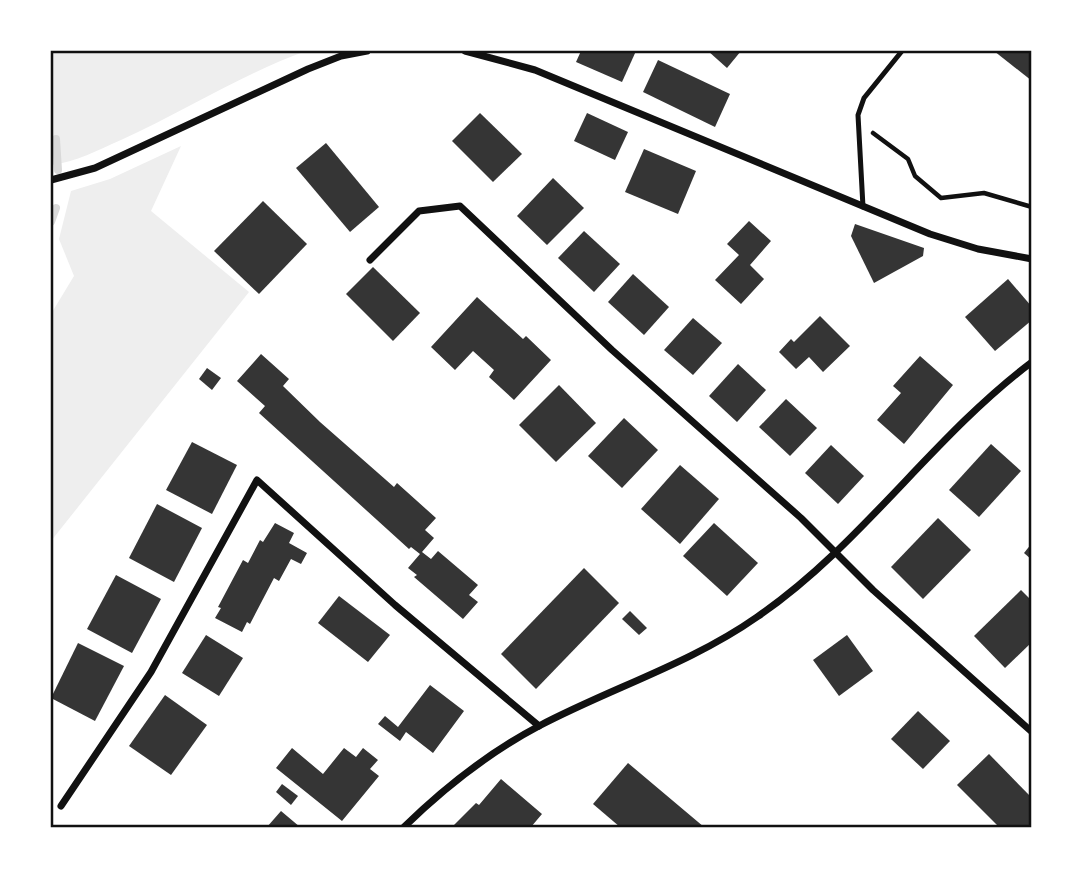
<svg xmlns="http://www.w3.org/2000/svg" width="1083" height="878" font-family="'Nunito Sans',sans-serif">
	<rect width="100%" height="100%" fill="#fff"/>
	<!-- green -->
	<g fill="#eee">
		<path d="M 51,51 L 306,51 C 242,74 183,112 121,140 C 98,150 76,162 51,165 Z"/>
		<polygon points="181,146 151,211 249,292 51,541 51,314 74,276 59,239 71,191 110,179"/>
	</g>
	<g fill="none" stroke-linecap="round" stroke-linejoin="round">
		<!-- stream -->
		<g stroke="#d9d9d9" stroke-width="8">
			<polyline points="56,139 58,170"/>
			<polyline points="51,222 56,208"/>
		</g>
	</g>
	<!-- building -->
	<g fill="#353535">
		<polygon points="581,51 636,51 622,82 576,62"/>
		<polygon points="708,51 741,51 727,68"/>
		<polygon points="994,51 1032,51 1032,81"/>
		<polygon points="658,60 730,94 715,127 643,92"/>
		<polygon points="480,113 522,154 493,182 452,141"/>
		<polygon points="587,113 628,132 615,160 574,141"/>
		<polygon points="326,143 379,207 350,232 296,168"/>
		<polygon points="644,149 696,171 678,214 625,192"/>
		<polygon points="553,178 584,208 547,245 517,216"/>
		<polygon points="263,201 307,244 259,294 214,251"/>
		<polygon points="749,221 771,241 750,265 764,279 741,304 715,280 739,255 727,244"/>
		<polygon points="855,224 924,248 923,256 874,283 851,236"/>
		<polygon points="584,231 620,264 594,292 558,258"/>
		<polygon points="373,267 420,313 393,341 346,294"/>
		<polygon points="633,274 669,307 644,335 608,302"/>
		<polygon points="1008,279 1032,307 1032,320 995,351 965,317"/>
		<polygon points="477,297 523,339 526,336 551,360 514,400 489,377 494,370 473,351 455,370 431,347"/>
		<polygon points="820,316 850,346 823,372 809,357 796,369 779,352 791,339 794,342"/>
		<polygon points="693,318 722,343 693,375 664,350"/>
		<polygon points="261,354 289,379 283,386 320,422 394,487 397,483 436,518 425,530 434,538 422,552 431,559 438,551 478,585 469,595 478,602 463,619 414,577 417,575 408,568 420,554 411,547 409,549 259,413 265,406 237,381"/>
		<polygon points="920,356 953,385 904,444 877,420 901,393 893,386"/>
		<polygon points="738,364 766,390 737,422 709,396"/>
		<polygon points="207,368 221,378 212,390 199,379"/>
		<polygon points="559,385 596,423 556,462 519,425"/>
		<polygon points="786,399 817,428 790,456 759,427"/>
		<polygon points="624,418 658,450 622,488 588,456"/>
		<polygon points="192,442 237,465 212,514 166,490"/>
		<polygon points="991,444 1021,471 979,517 949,490"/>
		<polygon points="831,445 864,476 838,504 805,473"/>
		<polygon points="680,465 719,499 680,544 641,509"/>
		<polygon points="157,504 202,528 174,582 129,558"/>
		<polygon points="938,518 971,550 923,599 891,567"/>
		<polygon points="275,523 294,533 289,543 307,553 301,564 291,559 279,581 274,578 250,624 247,622 242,632 215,618 221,608 218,607 243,560 248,563 260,540 263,542"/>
		<polygon points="714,523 758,563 727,596 683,556"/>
		<polygon points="1032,543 1032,560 1024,553"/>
		<polygon points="584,568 619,603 536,689 501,654"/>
		<polygon points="116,575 161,599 132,653 87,629"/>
		<polygon points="1021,590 1032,601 1032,642 1005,668 974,636"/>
		<polygon points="339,596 390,635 368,662 318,623"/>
		<polygon points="630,611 647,628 639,635 622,619"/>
		<polygon points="206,635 243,658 219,696 182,673"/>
		<polygon points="847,635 873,671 839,696 813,660"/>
		<polygon points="78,643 124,666 95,721 51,698"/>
		<polygon points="430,685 464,711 433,753 406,732 400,741 378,724 385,716 398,727"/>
		<polygon points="165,695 207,725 171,775 129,746"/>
		<polygon points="918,711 950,741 923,769 891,739"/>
		<polygon points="292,748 323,774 344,748 356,757 363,748 378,760 370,769 379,776 342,821 276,768"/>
		<polygon points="989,754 1032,798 1032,827 999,827 957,785"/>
		<polygon points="628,763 704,827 620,827 593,804"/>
		<polygon points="501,779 542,814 531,827 452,827 476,803 479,805"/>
		<polygon points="282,784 298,796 291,805 276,792"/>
		<polygon points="281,811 300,827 267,827"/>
	</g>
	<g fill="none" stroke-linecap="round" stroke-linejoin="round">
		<!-- path -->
		<polyline stroke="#111" stroke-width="4.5" points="873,133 908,159 915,176 941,198 984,193 1032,207"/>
		<!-- service -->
		<polyline stroke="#111" stroke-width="5" points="863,207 858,115 864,98 902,51"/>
		<!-- minor -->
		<g stroke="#111" stroke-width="7">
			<polyline points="465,51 535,70 930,234 978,249 1032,259"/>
			<polyline points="51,180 95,168 308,69 341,56 367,51"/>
			<polyline points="370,260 419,211 460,206 612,350 801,518 873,590 1032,732"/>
			<polyline points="61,806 151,672 257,480 395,605 539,726"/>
			<path d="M 404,827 C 445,787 488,753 539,726 C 611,688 690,664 757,617 C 861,546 932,437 1032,362"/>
		</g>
	</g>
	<!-- border -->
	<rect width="1083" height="878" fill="none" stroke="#ffffff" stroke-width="105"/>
	<rect x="52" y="52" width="978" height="774" fill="none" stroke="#111" stroke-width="2.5"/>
</svg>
